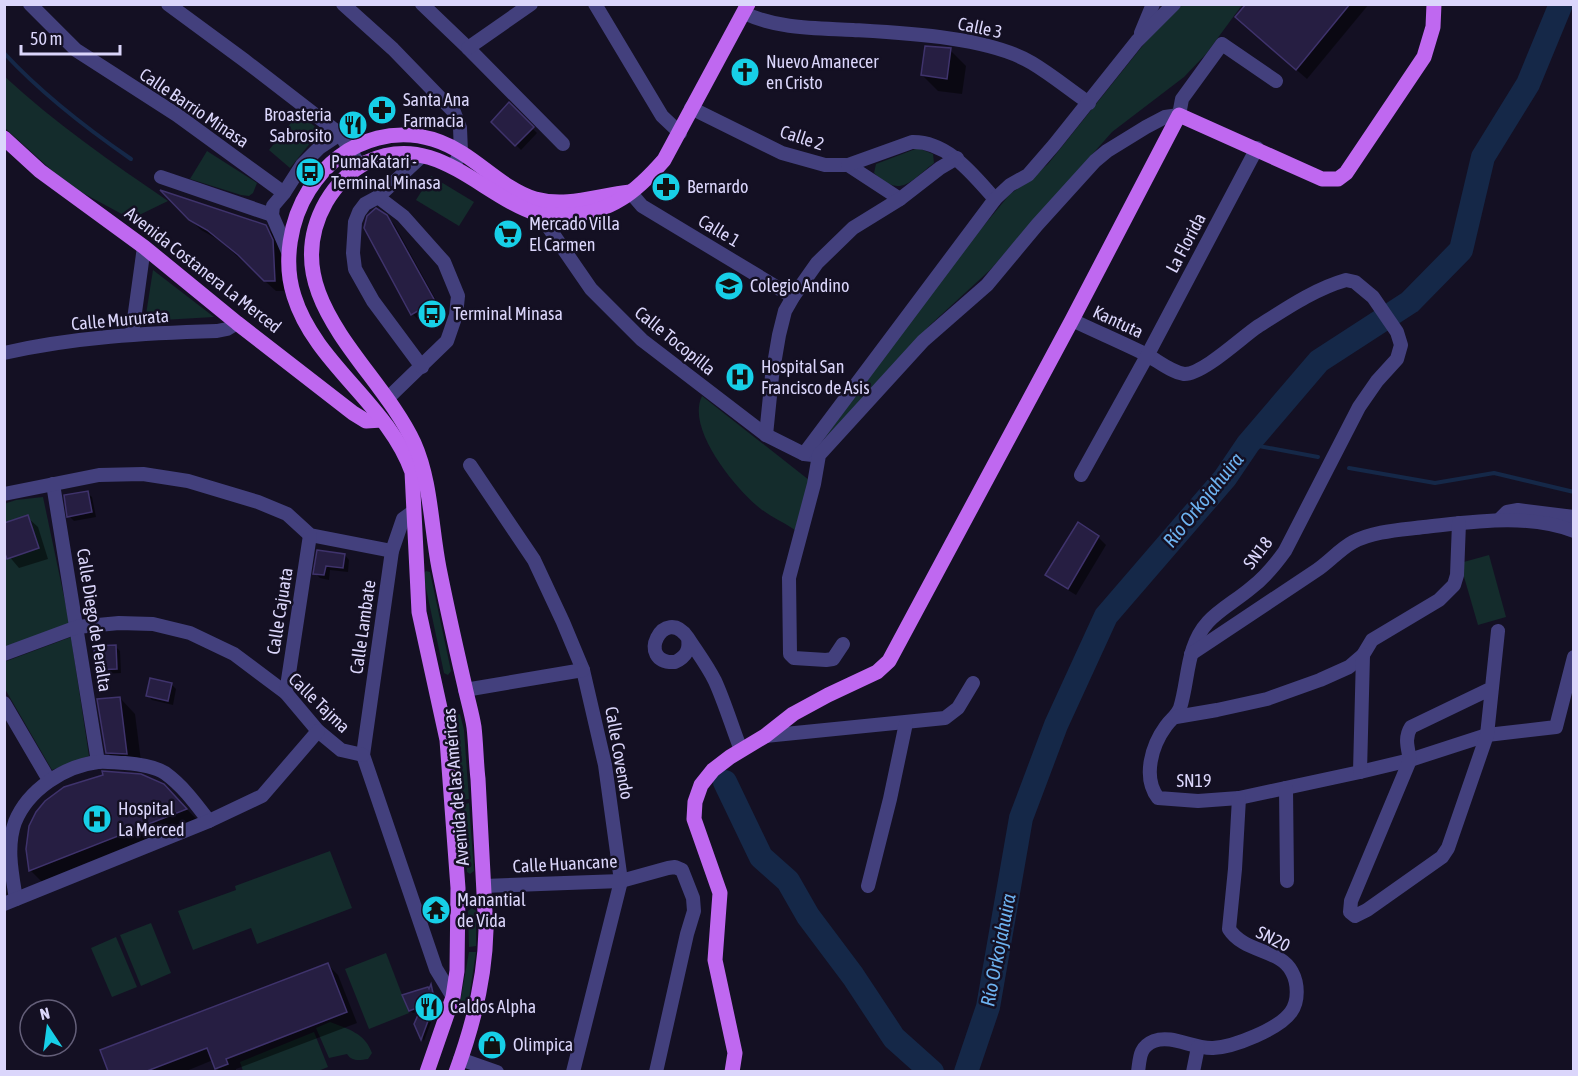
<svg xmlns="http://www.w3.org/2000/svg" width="1578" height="1076" font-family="'Asap Condensed',sans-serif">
	<rect width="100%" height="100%" fill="#141023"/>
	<!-- green -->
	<g fill="#142c2c">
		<polygon points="1183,5 1242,5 1206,54 1184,77 1112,132 990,270 929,326 849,418 824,439 942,276 1010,194 1030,180 1048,164 1168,14"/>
		<path d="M 4,76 C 55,123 111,162 168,201 L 131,219 L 68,185 L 5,128 Z"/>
		<polygon points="299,113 320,131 290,168 269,150"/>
		<path d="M 918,148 L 933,154 L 934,163 C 910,181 901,199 874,173 L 876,164 Z"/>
		<polygon points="207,151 257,183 253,193 249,196 241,195 190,179"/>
		<polygon points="431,176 474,202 459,226 416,200"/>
		<polygon points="153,270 214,317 145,321"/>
		<path d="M 702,396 L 809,480 L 795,530 C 783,522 767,515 756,505 C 733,485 686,428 702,396 Z"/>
		<polygon points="43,497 70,625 4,647 4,504 16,500"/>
		<polygon points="1489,555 1506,617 1478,625 1460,563"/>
		<polygon points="426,571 430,572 451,671 448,675 444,673 423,574"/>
		<polygon points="71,637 89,756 52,770 5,689 4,662"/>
		<polygon points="460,714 464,730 469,799 461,800 456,731 453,716"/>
		<polygon points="469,803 474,871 470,874 467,872 462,805"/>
		<polygon points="330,851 352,908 257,944 251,928 193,950 178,911 236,890 235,886"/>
		<polygon points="472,908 476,911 476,946 469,947 468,911"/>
		<polygon points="151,923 171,973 141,986 120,935"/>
		<polygon points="116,937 137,987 112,997 91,948"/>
		<polygon points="469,952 476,952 468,1005 463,1006 460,1003"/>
		<polygon points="386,953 409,1013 369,1029 345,969"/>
		<path d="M 330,1022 C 348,1029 365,1033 372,1053 L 368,1059 C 360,1060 352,1062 347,1054 L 329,1058 L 316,1028 Z"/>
		<polygon points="314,1032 328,1067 318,1071 243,1071 240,1062"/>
	</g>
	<!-- shadow -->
	<g fill="#0007">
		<polygon points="1248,4 1369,4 1307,79 1247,27"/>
		<polygon points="950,50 966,66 962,94 938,91 922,75"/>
		<polygon points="509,105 537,133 521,150 493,122"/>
		<polygon points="386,216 394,224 441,309 420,321 412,314"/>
		<polygon points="190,219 265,226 276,237 283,252 285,291 276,291 219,240 201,230"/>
		<polygon points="87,493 92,497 96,517 74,521 69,516"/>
		<polygon points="27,517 38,527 48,559 19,568 8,555 4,556 4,525"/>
		<polygon points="1098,537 1106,545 1076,595 1055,582 1047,575"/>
		<polygon points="318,551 345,555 349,560 348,572 330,570 329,580 320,578 315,573"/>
		<polygon points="115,646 120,651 121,673 101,674 96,669"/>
		<polygon points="171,684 176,689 173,705 152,700 147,695"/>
		<polygon points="120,698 135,714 142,769 123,768 107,752"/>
		<polygon points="180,802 202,825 46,886 30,870"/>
		<polygon points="328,965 338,975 357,1023 236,1069 236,1072 219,1072 213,1060 184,1072 110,1072 102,1051"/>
		<polygon points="431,987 437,1006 424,1041 416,1024 422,1010 413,1013 410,1010"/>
	</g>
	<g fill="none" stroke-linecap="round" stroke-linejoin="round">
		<!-- stream -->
		<g stroke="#152848" stroke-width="4">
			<path d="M 4,53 C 41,93 86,128 131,159"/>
			<polyline points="1248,444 1318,457"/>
			<polyline points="1349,468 1435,483 1494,473 1574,492"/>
		</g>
		<!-- river -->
		<g stroke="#152848" stroke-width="24">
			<polyline points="725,782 761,857 788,881 808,916 853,976 894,1038 932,1072"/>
			<polyline points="966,1072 988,1007 1021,818 1056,725 1106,616 1225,478 1248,444 1319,361 1410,302 1461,250 1483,157 1528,84 1561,4"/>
		</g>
	</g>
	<!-- building -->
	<g fill="#261e42" stroke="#3f336c" stroke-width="1.5">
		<polygon points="1246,4 1350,4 1296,70 1235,17"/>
		<polygon points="925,46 951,48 947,79 921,75"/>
		<polygon points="509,102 534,127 515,146 491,122"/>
		<polygon points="160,190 266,225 273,240 275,281 264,281 238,255 207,230 189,220"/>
		<polygon points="376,208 387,215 435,301 411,315 364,228 367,216"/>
		<polygon points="88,491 92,512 67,517 64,495"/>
		<polygon points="28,515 39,548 7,559 4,551 4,523"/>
		<polygon points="1078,522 1099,536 1068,589 1045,575"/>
		<polygon points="317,550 345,554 343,568 326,566 324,575 313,574"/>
		<polygon points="116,645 117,669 95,670 94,646"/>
		<polygon points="150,678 172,683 168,701 146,696"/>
		<polygon points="120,697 127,754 106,753 97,699"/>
		<polygon points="102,771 141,774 164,784 187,809 29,871 26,849 29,826 36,812 45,801 64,787 103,775"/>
		<polygon points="328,963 347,1012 226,1059 228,1064 215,1069 207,1048 147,1071 108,1071 100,1050"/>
		<polygon points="431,984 435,1002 421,1040 414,1024 422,1006 409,1011 402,995 428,987 429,989"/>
	</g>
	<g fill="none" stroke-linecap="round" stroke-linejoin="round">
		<!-- minor -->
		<g stroke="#43407d" stroke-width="14">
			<polyline points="30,4 76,50 177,115 284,193"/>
			<polyline points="168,4 244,60 340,134 360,166"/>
			<polyline points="343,4 393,49 454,112 460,128 461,152 453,167"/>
			<polyline points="422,4 468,48 563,144"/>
			<polyline points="595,4 662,116 680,133"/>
			<path d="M 744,13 C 778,29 816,28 853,30 C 904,33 989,37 1032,63 C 1052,75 1070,90 1089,103"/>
			<polyline points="1141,33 1153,4"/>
			<polyline points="468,48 531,4"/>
			<polyline points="691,108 782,153 825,165 848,165 900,199"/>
			<path d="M 848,165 L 912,142 C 948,141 973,175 995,199"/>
			<polyline points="161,177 272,215"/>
			<polyline points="630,192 642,206 793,297"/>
			<polyline points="378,197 403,216 444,262 458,296 456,315 447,341 387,399"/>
			<polyline points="540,215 591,289 642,340 766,435 804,454 813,455"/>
			<polyline points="289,254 272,215 273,206 284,193 302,165 319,148 340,134"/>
			<path d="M 1072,320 C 1097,332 1123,343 1147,355 C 1158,361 1171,372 1184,374 C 1202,375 1241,338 1257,327 C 1284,310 1314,289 1346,280 L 1355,282 L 1373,297 L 1397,332 L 1401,345 L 1397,359 L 1377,381 L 1359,407 L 1285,551 C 1275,565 1264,578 1251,588 C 1237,600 1220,609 1208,622 C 1186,646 1189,679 1180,708 C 1177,716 1171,719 1166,726 C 1152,745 1142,777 1158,798 L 1198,801 L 1239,798 L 1360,772 L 1410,760 L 1487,735 L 1556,727 L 1574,657"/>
			<polyline points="132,334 144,247"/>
			<path d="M 4,353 C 74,337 146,333 217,331 L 227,329 L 237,323"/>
			<polyline points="422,367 373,301 355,269 353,253 355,222 359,212 365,204 378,197 422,156"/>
			<polyline points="766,435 772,376 779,335 785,311 793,297 817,263 853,228 900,199 940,168 957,158"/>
			<polyline points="804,454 995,199 1010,185 1028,175 1054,145 1137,41 1174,4"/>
			<polyline points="470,465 534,560 563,622 583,670 605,765 621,881 573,1072"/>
			<polyline points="1081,475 1147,356 1257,148"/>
			<polyline points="53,484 98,762"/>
			<polyline points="4,494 99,475 143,474 188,481 258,502 287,514 310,535 392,551"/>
			<polyline points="414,511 403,519 392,551 363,755 436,969 453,997"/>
			<polyline points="1499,520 1507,512 1518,510 1574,517"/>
			<path d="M 688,638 C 690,650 686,657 675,662 C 634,664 664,603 688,638 C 697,652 707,665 715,681 C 725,703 732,727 741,750"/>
			<polyline points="843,644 833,659 826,660 794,658 790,654 789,578 814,484 819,455 923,341 987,285 1037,225 1095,161 1107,151 1146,127 1165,117 1179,115 1182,99 1222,44 1276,81"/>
			<polyline points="4,654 77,627 119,623 153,624 190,633 234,654 286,693 318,731 341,750 363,755"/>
			<path d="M 1191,654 C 1233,626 1275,598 1317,570 C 1329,562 1340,549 1353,542 C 1374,531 1400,530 1424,527 C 1472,522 1527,513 1574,531"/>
			<path d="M 1490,689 L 1411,727 C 1404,738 1408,748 1410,760 L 1351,901 L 1350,912 L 1355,916 L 1367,910 L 1442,857 L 1448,848 L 1487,735 L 1498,631"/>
			<polyline points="465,690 583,670"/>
			<polyline points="286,693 310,535"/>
			<polyline points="4,703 49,780"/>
			<polyline points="1176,717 1217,710 1267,699 1320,680 1349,667 1363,655 1372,640 1439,600 1454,585 1457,575 1459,523"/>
			<polyline points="765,736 945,718 958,708 973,683"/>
			<polyline points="1360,772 1363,655"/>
			<polyline points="1286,788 1287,881"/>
			<polyline points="484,886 621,881 668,868 675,867 682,870 693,898 694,911 687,934 656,1072"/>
			<polyline points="868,886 890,799 906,723"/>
			<path d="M 16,899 C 12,874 6,847 15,822 C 28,790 64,766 98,762 C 106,761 117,763 125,763 C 138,764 154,766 165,773 C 183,786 196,804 209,821"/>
			<polyline points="4,904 209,821 262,796 318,731"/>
			<polyline points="460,1059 497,1072"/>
			<path d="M 1138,1072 C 1140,1058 1139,1047 1154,1041 C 1172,1034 1193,1049 1213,1048 C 1234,1047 1279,1029 1291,1012 C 1299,1001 1298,983 1292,972 C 1281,949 1244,953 1229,929 L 1235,869 L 1239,798"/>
			<polyline points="1193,1072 1198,1047"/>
		</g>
		<!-- major -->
		<g stroke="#bf68f0" stroke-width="15">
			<polyline points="4,138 40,171 144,247 237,323 353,413 366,421 382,420"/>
			<path d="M 427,1072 L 453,997 L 457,971 L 458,888 L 447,740 L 419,612 L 412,472 C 388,404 315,364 294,296 C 283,262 290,220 309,190 C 343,136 407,118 462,153 C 486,168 508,191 535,199 C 568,208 598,195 630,192"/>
			<path d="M 456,1072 C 473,1026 485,980 486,930 C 483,880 481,830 478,779 C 476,762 476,744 474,727 C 472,714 468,701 465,687 C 456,648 447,608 439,568 C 431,527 431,481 414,443 C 378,365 273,296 326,202 C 336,185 350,171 367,162 C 435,130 481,196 538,214 C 546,217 558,215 567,215 C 610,214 637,191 664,160 L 748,4"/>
			<polyline points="732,1072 735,1053 715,960 720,893 694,819 695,802 701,785 713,770 730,757 765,736 793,714 828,695 877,672 889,661 1072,320 1179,115 1322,179 1338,179 1346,173 1424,57 1433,27 1434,4"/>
		</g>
	</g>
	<!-- icons -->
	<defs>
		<g id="church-disc" transform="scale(1.5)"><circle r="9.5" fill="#17cfe7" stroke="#141023"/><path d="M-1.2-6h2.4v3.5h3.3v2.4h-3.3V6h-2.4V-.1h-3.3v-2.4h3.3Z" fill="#111"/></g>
		<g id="pharmacy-disc" transform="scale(1.5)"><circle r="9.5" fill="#17cfe7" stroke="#141023"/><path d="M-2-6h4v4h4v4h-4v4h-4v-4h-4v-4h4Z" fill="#111"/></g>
		<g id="restaurant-disc" transform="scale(1.5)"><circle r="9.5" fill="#17cfe7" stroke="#141023"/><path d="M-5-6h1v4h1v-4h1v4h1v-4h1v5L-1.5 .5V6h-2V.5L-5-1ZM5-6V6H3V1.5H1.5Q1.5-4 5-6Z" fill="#111"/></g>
		<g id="bus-disc" transform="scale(1.5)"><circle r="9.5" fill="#17cfe7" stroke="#141023"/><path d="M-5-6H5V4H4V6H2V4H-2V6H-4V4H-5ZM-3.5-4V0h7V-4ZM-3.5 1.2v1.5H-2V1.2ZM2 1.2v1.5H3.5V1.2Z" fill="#111"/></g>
		<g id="supermarket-disc" transform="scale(1.5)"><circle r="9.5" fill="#17cfe7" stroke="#141023"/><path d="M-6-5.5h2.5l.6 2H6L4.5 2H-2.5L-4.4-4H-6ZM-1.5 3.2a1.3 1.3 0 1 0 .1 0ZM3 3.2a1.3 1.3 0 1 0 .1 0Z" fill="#111"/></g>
		<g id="school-disc" transform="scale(1.5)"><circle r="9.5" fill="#17cfe7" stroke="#141023"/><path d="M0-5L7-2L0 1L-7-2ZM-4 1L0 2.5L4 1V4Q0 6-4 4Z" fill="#111"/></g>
		<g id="hospital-disc" transform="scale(1.5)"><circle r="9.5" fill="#17cfe7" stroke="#141023"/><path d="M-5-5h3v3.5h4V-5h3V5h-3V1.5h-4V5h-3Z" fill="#111"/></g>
		<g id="temple-disc" transform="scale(1.5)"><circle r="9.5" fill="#17cfe7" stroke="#141023"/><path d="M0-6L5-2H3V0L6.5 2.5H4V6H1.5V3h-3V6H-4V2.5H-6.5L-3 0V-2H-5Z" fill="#111"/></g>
		<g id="shop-disc" transform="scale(1.5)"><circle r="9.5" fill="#17cfe7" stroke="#141023"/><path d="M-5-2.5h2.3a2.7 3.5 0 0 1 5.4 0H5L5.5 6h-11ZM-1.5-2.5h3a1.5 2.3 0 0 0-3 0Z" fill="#111"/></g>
	</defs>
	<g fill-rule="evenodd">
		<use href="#church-disc" x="745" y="72"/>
		<use href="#pharmacy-disc" x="382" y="110"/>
		<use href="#restaurant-disc" x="353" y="125"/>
		<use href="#bus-disc" x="310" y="172"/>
		<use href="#pharmacy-disc" x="666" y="187"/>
		<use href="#supermarket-disc" x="508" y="234"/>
		<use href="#school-disc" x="729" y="286"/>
		<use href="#bus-disc" x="432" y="314"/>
		<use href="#hospital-disc" x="740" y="377"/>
		<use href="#hospital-disc" x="97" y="819"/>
		<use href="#temple-disc" x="436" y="910"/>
		<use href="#restaurant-disc" x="429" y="1007"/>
		<use href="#shop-disc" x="492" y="1045"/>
	</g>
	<g text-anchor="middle" stroke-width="5" stroke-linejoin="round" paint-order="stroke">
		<!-- street labels -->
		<g font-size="18" fill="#dbd6fb" stroke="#141023">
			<text transform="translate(980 28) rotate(12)" y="6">Calle 3</text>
			<text transform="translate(194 108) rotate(34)" y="6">Calle Barrio Minasa</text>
			<text transform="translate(802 138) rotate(18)" y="6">Calle 2</text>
			<text transform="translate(719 231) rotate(31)" y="6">Calle 1</text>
			<text transform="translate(1186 243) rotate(-62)" y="6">La Florida</text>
			<text transform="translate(203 270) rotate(38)" y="6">Avenida Costanera La Merced</text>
			<text transform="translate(120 320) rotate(-5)" y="6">Calle Mururata</text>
			<text transform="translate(1118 322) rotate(25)" y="6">Kantuta</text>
			<text transform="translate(675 341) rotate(39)" y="6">Calle Tocopilla</text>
			<text transform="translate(1258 553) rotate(-52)" y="6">SN18</text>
			<text transform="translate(280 611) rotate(-81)" y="6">Calle Cajuata</text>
			<text transform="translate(94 620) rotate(81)" y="6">Calle Diego de Peralta</text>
			<text transform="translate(363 627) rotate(-82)" y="6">Calle Lambate</text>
			<text transform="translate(319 703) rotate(44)" y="6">Calle Tajma</text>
			<text transform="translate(619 753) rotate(80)" y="6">Calle Covendo</text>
			<text x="1194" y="787">SN19</text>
			<text transform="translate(456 787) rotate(-95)" y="6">Avenida de las Américas</text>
			<text transform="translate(565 864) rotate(-3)" y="6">Calle Huancane</text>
			<text transform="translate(1273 939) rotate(27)" y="6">SN20</text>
		</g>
		<!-- poi labels -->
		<g font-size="18" fill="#dbd6fb" stroke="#141023" text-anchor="start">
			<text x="766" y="68">Nuevo Amanecer<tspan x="766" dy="21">en Cristo</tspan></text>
			<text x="403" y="106">Santa Ana<tspan x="403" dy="21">Farmacia</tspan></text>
			<text x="332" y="121" text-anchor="end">Broasteria<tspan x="332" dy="21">Sabrosito</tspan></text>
			<text x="331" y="168">PumaKatari -<tspan x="331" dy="21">Terminal Minasa</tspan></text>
			<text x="687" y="193">Bernardo</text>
			<text x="529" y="230">Mercado Villa<tspan x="529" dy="21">El Carmen</tspan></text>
			<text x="750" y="292">Colegio Andino</text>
			<text x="453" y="320">Terminal Minasa</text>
			<text x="761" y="373">Hospital San<tspan x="761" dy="21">Francisco de Asis</tspan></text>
			<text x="118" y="815">Hospital<tspan x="118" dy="21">La Merced</tspan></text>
			<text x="457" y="906">Manantial<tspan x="457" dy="21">de Vida</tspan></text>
			<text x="450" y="1013">Caldos Alpha</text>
			<text x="513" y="1051">Olimpica</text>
		</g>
		<!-- water labels -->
		<g font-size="20" font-style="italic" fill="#6eb3f1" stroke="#141023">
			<text transform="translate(1203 500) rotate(-51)" y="7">Río Orkojahuira</text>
			<text transform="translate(998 950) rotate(-79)" y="7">Río Orkojahuira</text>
		</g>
	</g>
	<!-- border -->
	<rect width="1578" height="1076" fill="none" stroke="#dbd6fb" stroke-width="12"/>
	<!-- north arrow -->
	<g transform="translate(48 1028) rotate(347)"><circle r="28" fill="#141023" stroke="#645f79" stroke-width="1.5"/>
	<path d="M0-4.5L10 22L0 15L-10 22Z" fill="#17cfe7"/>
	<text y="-9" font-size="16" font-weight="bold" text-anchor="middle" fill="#dbd6fb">N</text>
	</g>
	<!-- scale -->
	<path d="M21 45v9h99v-9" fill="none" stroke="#dbd6fb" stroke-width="3"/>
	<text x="30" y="45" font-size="18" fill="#dbd6fb" stroke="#141023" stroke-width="4.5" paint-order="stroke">50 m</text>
</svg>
